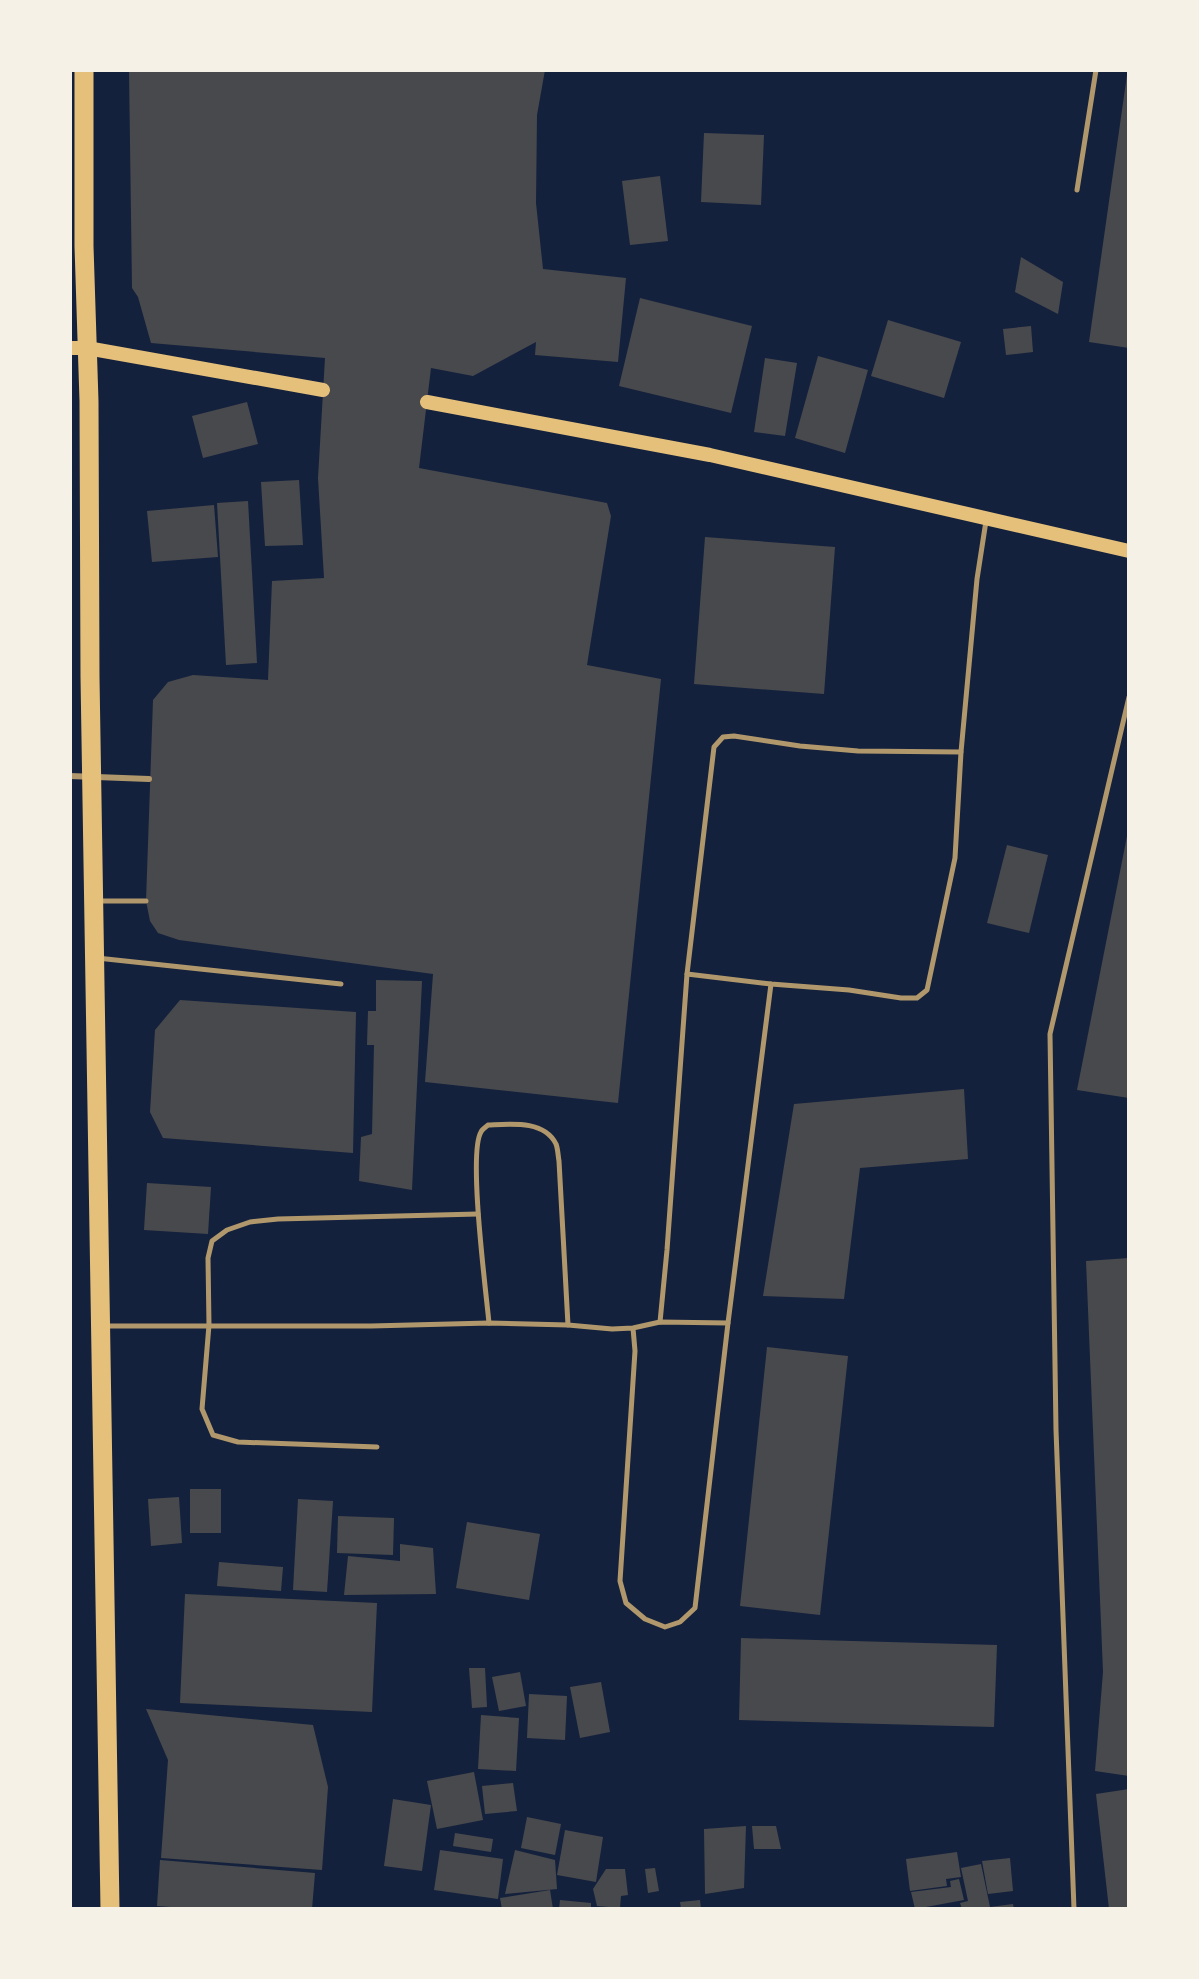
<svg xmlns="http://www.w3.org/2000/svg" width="1199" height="1979" font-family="'Roboto Serif',serif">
	<rect width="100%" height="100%" fill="#14213d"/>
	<!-- building -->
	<g fill="#48494c">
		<polygon points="129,70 545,70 537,115 536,203 543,269 626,278 618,362 535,355 536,342 473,376 431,368 419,468 607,503 611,516 587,665 661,679 618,1103 425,1082 433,974 179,940 158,933 150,921 146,901 153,700 168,682 193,675 268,680 272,581 324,578 318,478 325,358 151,343 138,297 132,288"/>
		<polygon points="1127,75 1129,75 1129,348 1089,342"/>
		<polygon points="704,133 764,135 761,205 701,202"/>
		<polygon points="660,176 668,241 630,245 622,181"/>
		<polygon points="1021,257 1063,282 1058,314 1015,292"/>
		<polygon points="640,298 752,326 731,413 619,386"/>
		<polygon points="888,320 961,342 944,398 871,376"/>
		<polygon points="1031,326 1033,352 1006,355 1003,329"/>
		<polygon points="818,356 868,370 845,453 795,438"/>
		<polygon points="765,358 797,363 785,436 754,432"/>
		<polygon points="247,402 258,444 203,458 192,416"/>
		<polygon points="299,480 303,545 265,546 261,482"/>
		<polygon points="248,501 257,663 226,665 217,503"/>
		<polygon points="214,505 218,557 152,562 147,511"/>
		<polygon points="705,537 835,547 824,694 694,684"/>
		<polygon points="1128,831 1129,831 1129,1098 1077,1090"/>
		<polygon points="1007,845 1048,855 1029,933 987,923"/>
		<polygon points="376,980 422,981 412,1190 359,1181 361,1137 372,1134 374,1045 367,1045 368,1011 376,1011"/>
		<polygon points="180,1000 356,1012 353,1153 163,1138 150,1112 155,1030"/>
		<polygon points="964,1089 968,1159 860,1168 844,1299 763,1296 794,1104"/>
		<polygon points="147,1183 211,1187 208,1234 144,1230"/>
		<polygon points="1129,1258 1129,1776 1095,1771 1103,1672 1086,1261"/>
		<polygon points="767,1347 848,1356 820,1615 740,1606"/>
		<rect x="190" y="1489" width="31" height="44"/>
		<polygon points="179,1497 182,1543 151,1546 148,1499"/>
		<polygon points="298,1499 333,1501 327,1592 293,1590"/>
		<polygon points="338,1516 394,1518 393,1555 337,1553"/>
		<polygon points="467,1522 540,1534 529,1600 456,1588"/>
		<polygon points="400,1544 433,1548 436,1594 344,1595 348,1556 400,1561"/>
		<polygon points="219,1562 283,1567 281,1591 217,1586"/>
		<polygon points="185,1594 377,1603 372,1712 180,1703"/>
		<polygon points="741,1638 997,1645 994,1727 739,1720"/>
		<polygon points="469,1668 485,1668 487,1707 472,1708"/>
		<polygon points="520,1672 526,1706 499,1711 492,1677"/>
		<polygon points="601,1682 610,1732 580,1738 570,1687"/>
		<polygon points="529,1694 567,1696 565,1740 527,1738"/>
		<polygon points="146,1709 313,1725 328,1787 322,1870 161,1858 168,1760"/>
		<polygon points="481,1715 519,1718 516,1771 478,1769"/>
		<polygon points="474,1772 483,1820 437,1829 427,1781"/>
		<polygon points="513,1783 517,1811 485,1814 482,1786"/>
		<polygon points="1129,1789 1129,1909 1109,1909 1096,1794"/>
		<polygon points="393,1799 431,1805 422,1871 384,1866"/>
		<polygon points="527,1817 561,1824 555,1855 521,1848"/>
		<polygon points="746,1826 744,1888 705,1894 704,1829"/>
		<polygon points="752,1826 776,1826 781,1849 754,1849"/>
		<polygon points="565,1830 603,1837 596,1882 557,1875"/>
		<polygon points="455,1833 493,1839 491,1852 453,1846"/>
		<polygon points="440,1850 503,1859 498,1899 434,1890"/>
		<polygon points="515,1850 555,1860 557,1889 505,1894"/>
		<polygon points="957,1852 961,1877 946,1879 947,1886 910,1891 906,1859"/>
		<polygon points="1010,1858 1013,1891 988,1894 982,1861"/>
		<polygon points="160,1860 315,1873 312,1909 197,1909 157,1906"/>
		<polygon points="981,1864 990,1907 1013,1904 1014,1909 962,1909 960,1903 968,1901 961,1868"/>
		<polygon points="655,1868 659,1891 648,1893 645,1869"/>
		<polygon points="606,1869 625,1869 628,1895 621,1896 620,1908 597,1906 593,1889"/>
		<polygon points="959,1879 964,1900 915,1909 911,1892 951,1887 950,1881"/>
		<polygon points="550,1890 553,1909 502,1909 500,1898"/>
		<polygon points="560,1900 591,1903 591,1909 559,1909"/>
		<polygon points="700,1900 701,1909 681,1909 680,1902"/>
	</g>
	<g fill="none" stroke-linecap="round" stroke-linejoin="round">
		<!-- service -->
		<g stroke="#b1986c" stroke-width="5">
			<polyline points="1077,190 1096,70"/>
			<polyline points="97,901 146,901"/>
			<polyline points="97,958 341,984"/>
			<polyline points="687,974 771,984 849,990 901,998 917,998 927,990 955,858 961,752 977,579 986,521"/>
			<polyline points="660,1322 667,1250 687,974 714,747 723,737 734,736 800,746 858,751 961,752"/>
			<path d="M 489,1323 C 486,1291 468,1153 481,1132 C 482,1129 486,1127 488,1125 C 511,1124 544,1120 556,1144 C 558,1149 558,1156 559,1161 L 568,1325"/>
			<polyline points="728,1323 771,984"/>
			<polyline points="105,1326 371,1326 489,1323 568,1325 612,1329 633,1328 660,1322 728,1323 695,1608 680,1622 665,1627 645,1619 626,1603 620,1581 635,1351 633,1328"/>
			<polyline points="377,1447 238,1442 213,1435 202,1409 209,1325 208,1258 212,1241 227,1230 250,1222 278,1219 478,1214"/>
			<polyline points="1074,1909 1056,1430 1050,1034 1129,697"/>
		</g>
		<!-- pedestrian -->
		<polyline stroke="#b1986c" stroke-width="6" points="70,776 149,779"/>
		<!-- secondary -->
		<g stroke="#e5c07b" stroke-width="14">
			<polyline points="70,348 87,348 323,390"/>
			<polyline points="427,402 710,455 1129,551"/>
		</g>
		<!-- trunk -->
		<polyline stroke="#e5c07b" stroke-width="19" points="84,70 84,246 89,401 90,677 110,1909"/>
	</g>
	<!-- border -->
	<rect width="1199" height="1979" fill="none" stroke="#f6f1e7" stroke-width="144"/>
</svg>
